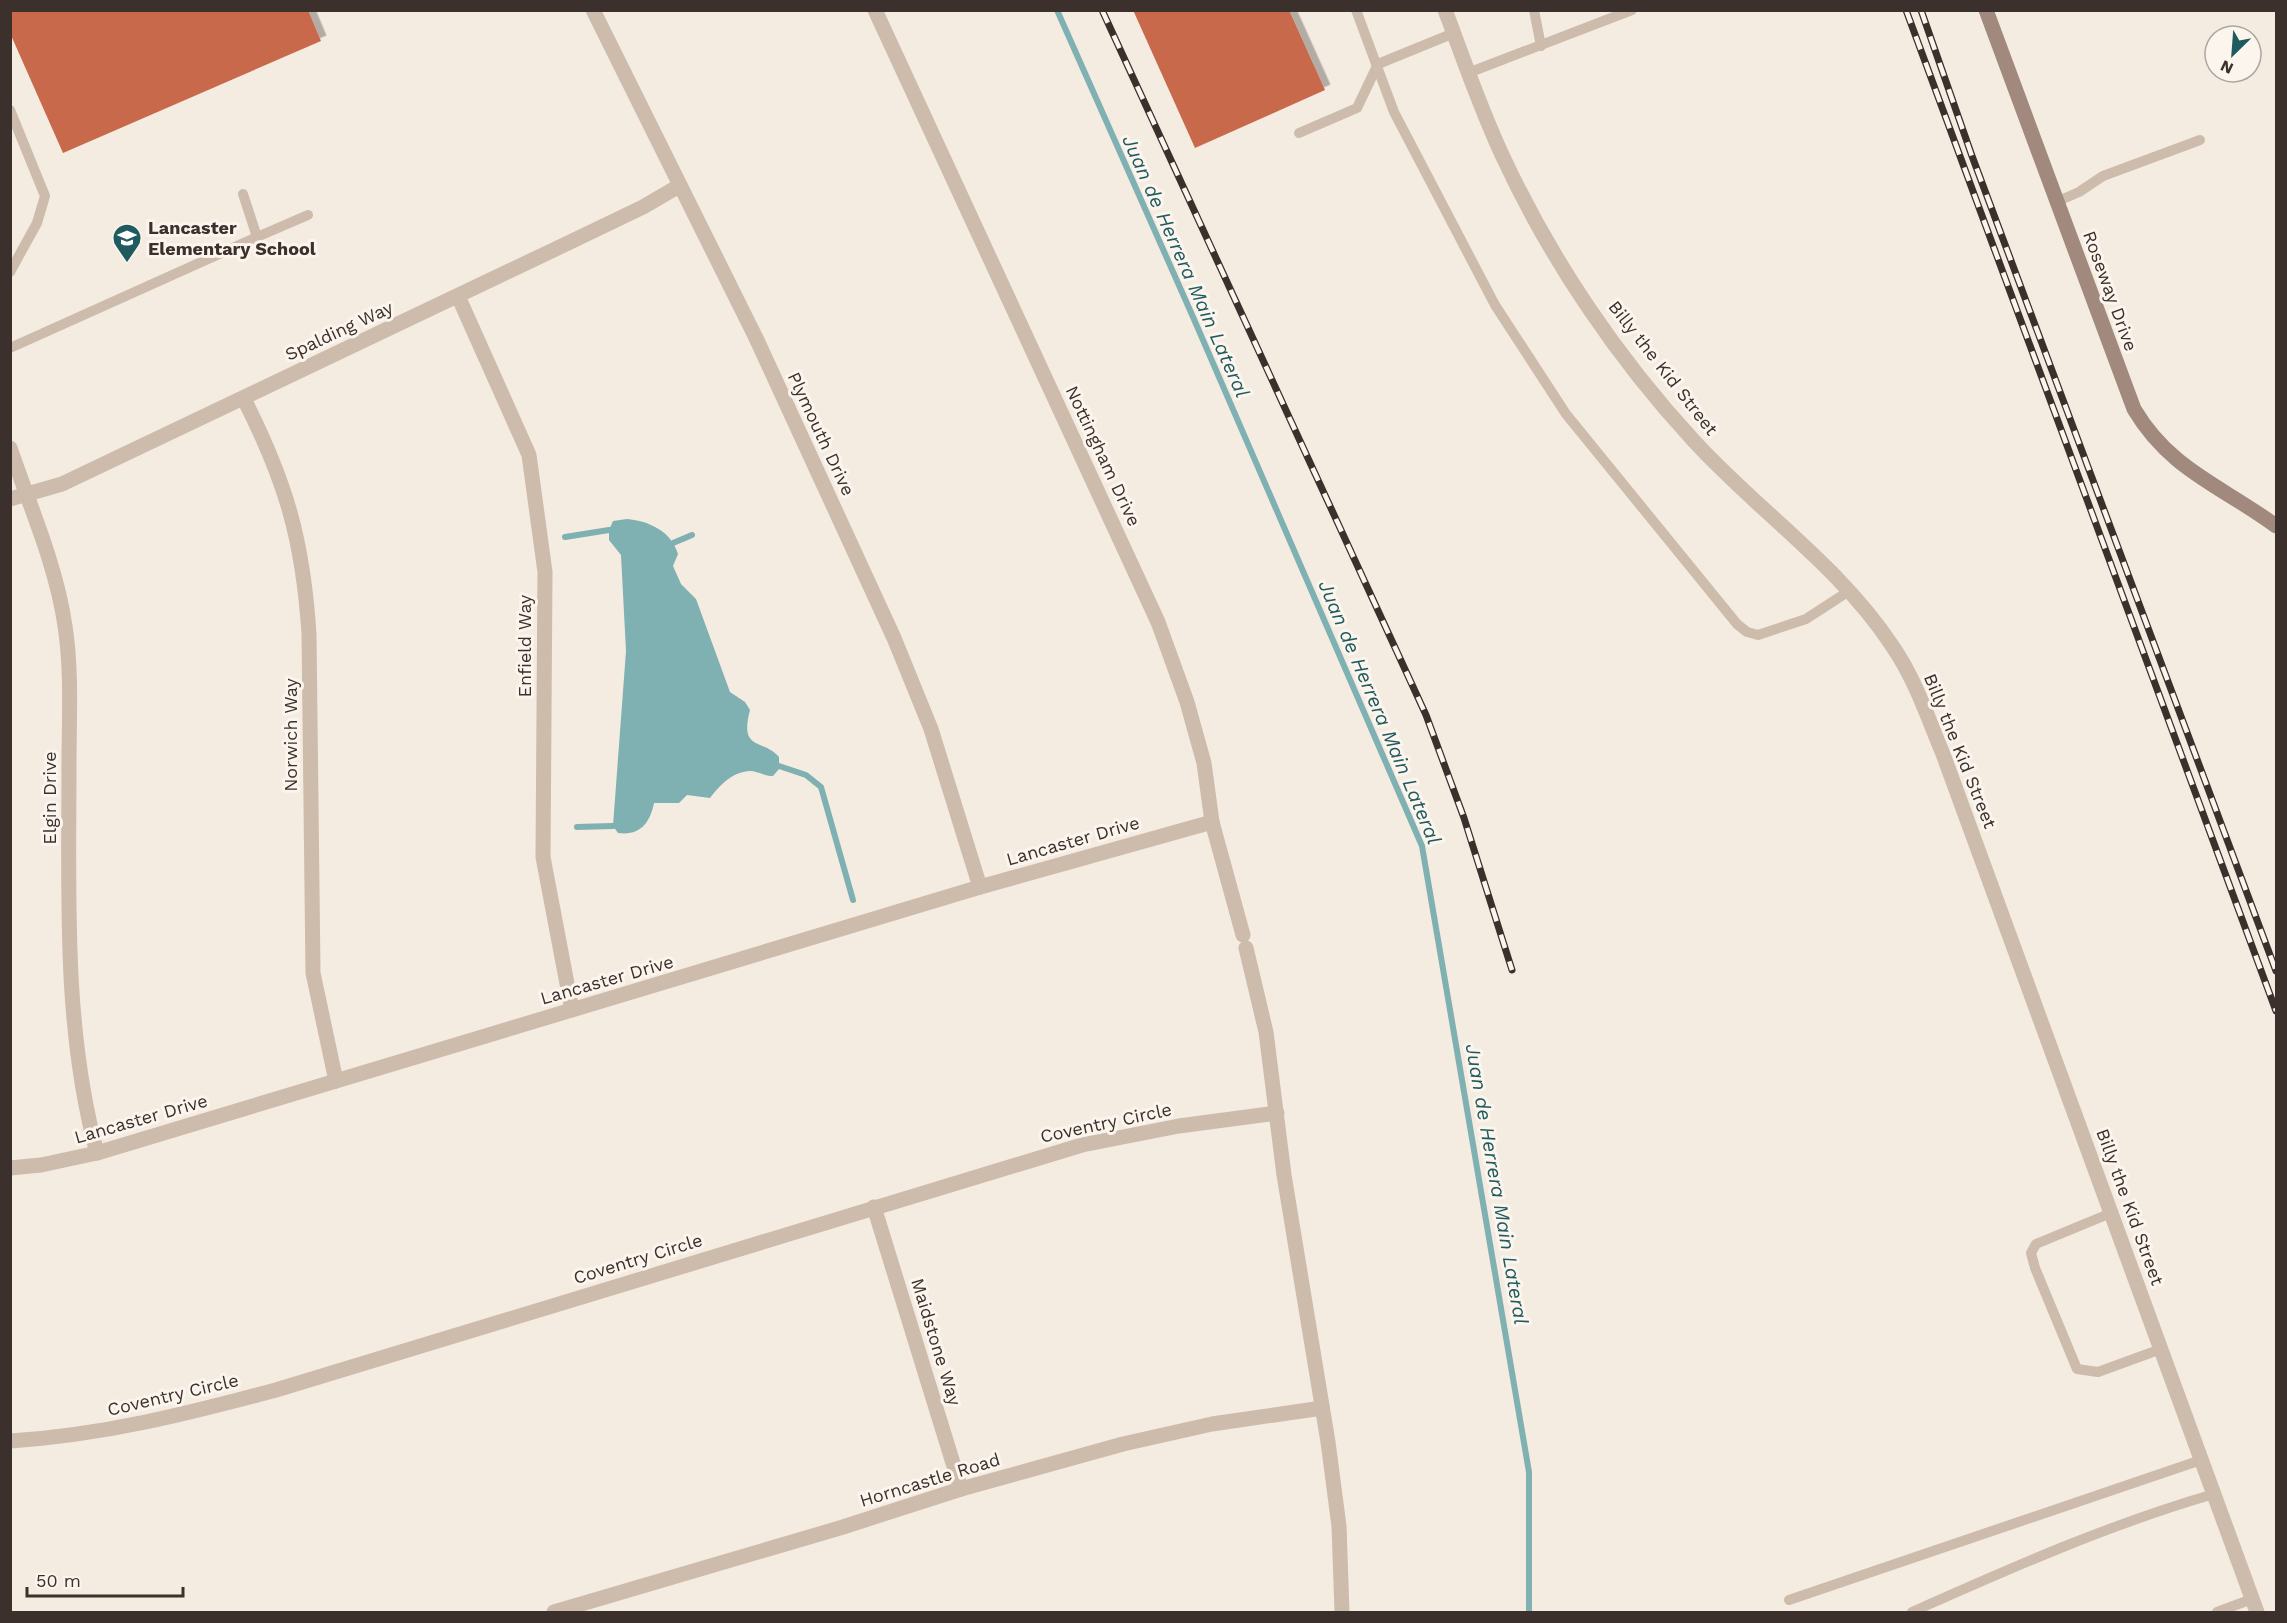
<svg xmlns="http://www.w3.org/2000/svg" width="2287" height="1623" font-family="'Work Sans',sans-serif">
	<defs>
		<filter id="shadow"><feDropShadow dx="5.5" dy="-5.5" stdDeviation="0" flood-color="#0004"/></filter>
	</defs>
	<rect width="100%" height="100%" fill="#f4ebe1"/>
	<!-- water -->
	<path fill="#7fb0b2" d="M 627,519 C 649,521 671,531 678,554 L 673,566 L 681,584 L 696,599 L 730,692 L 745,702 L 750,710 C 739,752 763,738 779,757 L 779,769 L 773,776 C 764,776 757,771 750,771 C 732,772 720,785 710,798 L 687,795 L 679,803 L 654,803 C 650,823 640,836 618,833 L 613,826 L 626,651 L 621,555 L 609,540 L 609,530 L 613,521 Z"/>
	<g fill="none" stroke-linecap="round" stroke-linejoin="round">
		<!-- stream -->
		<g stroke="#7fb0b2" stroke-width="6">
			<polyline points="1057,10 1193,317 1422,846 1529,1472 1529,1612"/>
			<polyline points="565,537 609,530"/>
			<polyline points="673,543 692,535"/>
			<polyline points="779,766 806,775 821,787 853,900"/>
			<polyline points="577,827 613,826"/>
		</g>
	</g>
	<!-- building -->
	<g fill="#c8694b" filter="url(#shadow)">
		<polygon points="10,10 308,10 321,41 63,153 10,33"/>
		<polygon points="1133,10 1289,10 1325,90 1195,148"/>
	</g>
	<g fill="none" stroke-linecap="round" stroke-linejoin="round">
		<!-- lane -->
		<g stroke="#cdbbac" stroke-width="10">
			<polyline points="1356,10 1394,112 1495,305 1566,414 1737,624 1747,632 1758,635 1806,619 1849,591"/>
			<polyline points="1534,10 1541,46"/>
			<polyline points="1468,73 1632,10"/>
			<polyline points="10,110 45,196 37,223 10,272"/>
			<polyline points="1299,133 1357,108 1378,64 1454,33"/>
			<polyline points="2056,202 2079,192 2103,176 2200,140"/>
			<polyline points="257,237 308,215"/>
			<polyline points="10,348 257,237 243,194"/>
			<polyline points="2111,1213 2036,1244 2031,1253 2035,1268 2077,1369 2098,1372 2161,1349"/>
			<polyline points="1789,1600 2201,1460"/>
			<path d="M 1912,1612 C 2011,1568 2110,1524 2214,1494"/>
			<polyline points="2217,1612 2252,1599"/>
		</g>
		<!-- street -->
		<g stroke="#cdbbac" stroke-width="15">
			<polyline points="593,10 756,338 894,638 931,729 980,887"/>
			<polyline points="875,10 1158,622 1187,702 1204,763 1212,822 1243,935"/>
			<path d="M 1445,10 C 1464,60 1481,111 1504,159 C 1551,260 1618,359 1694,441 C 1758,511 1841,567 1893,647 C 1915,679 1928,718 1943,754 L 2257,1612"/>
			<polyline points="458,296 529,455 545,572 543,857 572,1010"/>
			<path d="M 244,399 C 286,482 303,540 309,634 L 313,973 L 336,1081"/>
			<path d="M 10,448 C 30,507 56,564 65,626 C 72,671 69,720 69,766 C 69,895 63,1027 97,1153"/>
			<polyline points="10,499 62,484 566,244 643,207 679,186"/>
			<polyline points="1246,948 1266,1032 1284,1175 1328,1442 1339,1526 1342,1612"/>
			<polyline points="10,1168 41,1165 97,1153 980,887 1212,822"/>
			<polyline points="874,1207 961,1489"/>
			<path d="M 10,1441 C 103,1435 187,1414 276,1390 L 1082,1145 L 1179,1126 L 1277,1113"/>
			<polyline points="554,1612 843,1527 961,1489 1123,1444 1212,1424 1322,1408"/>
		</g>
		<!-- secondary -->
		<path stroke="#a18a7d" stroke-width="15" d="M 1986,10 L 2134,409 C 2170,470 2222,486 2276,526"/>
		<!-- rail casing -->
		<g stroke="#3b302b" stroke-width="7">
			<g id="rail">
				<polyline points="1102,10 1426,715 1464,818 1512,970"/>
				<polyline points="1906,10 2276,1011"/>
				<polyline points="1921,10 1972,156 2276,971"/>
			</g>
		</g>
		<!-- rail -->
		<use href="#rail" stroke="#fbf5ee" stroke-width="4.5" stroke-dasharray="14" stroke-linecap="butt"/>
	</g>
	<!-- icons -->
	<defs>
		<g id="school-pin" transform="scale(1.5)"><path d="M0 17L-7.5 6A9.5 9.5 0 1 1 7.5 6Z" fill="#1f5a5e" stroke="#fbf5ee"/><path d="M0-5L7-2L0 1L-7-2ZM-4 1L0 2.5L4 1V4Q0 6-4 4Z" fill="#fff"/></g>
	</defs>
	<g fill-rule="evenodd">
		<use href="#school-pin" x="127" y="238"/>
	</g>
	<g text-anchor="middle" stroke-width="6" stroke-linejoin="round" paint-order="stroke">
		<!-- poi labels -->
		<g font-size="18" font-weight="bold" fill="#3b302b" stroke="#fbf5ee" text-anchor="start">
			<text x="148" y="234">Lancaster<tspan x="148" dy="21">Elementary School</tspan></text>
		</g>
		<!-- street labels -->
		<g font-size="18" fill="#3b302b" stroke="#fbf5ee">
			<text transform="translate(2110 291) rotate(70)" y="6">Roseway Drive</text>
			<text transform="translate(339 331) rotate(-25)" y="6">Spalding Way</text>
			<text transform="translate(1663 368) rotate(52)" y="6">Billy the Kid Street</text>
			<text transform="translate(821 434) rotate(65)" y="6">Plymouth Drive</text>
			<text transform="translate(1103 456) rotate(65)" y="6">Nottingham Drive</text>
			<text transform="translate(525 646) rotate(-90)" y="6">Enfield Way</text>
			<text transform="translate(291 735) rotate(-90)" y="6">Norwich Way</text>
			<text transform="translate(1960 751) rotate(68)" y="6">Billy the Kid Street</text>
			<text transform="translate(50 798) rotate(-90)" y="6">Elgin Drive</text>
			<text transform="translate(1073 841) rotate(-16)" y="6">Lancaster Drive</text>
			<text transform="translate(607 980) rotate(-16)" y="6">Lancaster Drive</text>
			<text transform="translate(141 1119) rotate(-16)" y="6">Lancaster Drive</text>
			<text transform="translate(1106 1123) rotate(-12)" y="6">Coventry Circle</text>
			<text transform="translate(2130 1207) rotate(70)" y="6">Billy the Kid Street</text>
			<text transform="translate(638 1259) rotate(-17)" y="6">Coventry Circle</text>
			<text transform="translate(936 1342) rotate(73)" y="6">Maidstone Way</text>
			<text transform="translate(173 1395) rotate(-13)" y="6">Coventry Circle</text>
			<text transform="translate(930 1480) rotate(-17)" y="6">Horncastle Road</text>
		</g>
		<!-- water labels -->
		<g font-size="20" font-style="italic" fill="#1f5a5e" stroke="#fbf5ee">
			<text transform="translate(1186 266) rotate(66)" y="7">Juan de Herrera Main Lateral</text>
			<text transform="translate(1380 712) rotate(67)" y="7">Juan de Herrera Main Lateral</text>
			<text transform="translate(1497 1184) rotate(80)" y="7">Juan de Herrera Main Lateral</text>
		</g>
	</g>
	<!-- border -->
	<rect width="2287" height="1623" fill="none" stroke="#3b302b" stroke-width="24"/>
	<!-- north arrow -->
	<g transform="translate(2233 54) rotate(205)"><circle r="28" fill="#fbf5ee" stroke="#aea6a0" stroke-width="1.5"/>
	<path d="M0-4.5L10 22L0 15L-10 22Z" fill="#1f5a5e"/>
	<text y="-9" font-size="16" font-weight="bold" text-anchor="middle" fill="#3b302b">N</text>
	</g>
	<!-- scale -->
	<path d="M27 1587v9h156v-9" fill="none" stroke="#3b302b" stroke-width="3"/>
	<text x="36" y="1587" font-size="18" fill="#3b302b" stroke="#fbf5ee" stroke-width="4.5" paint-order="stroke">50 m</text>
</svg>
